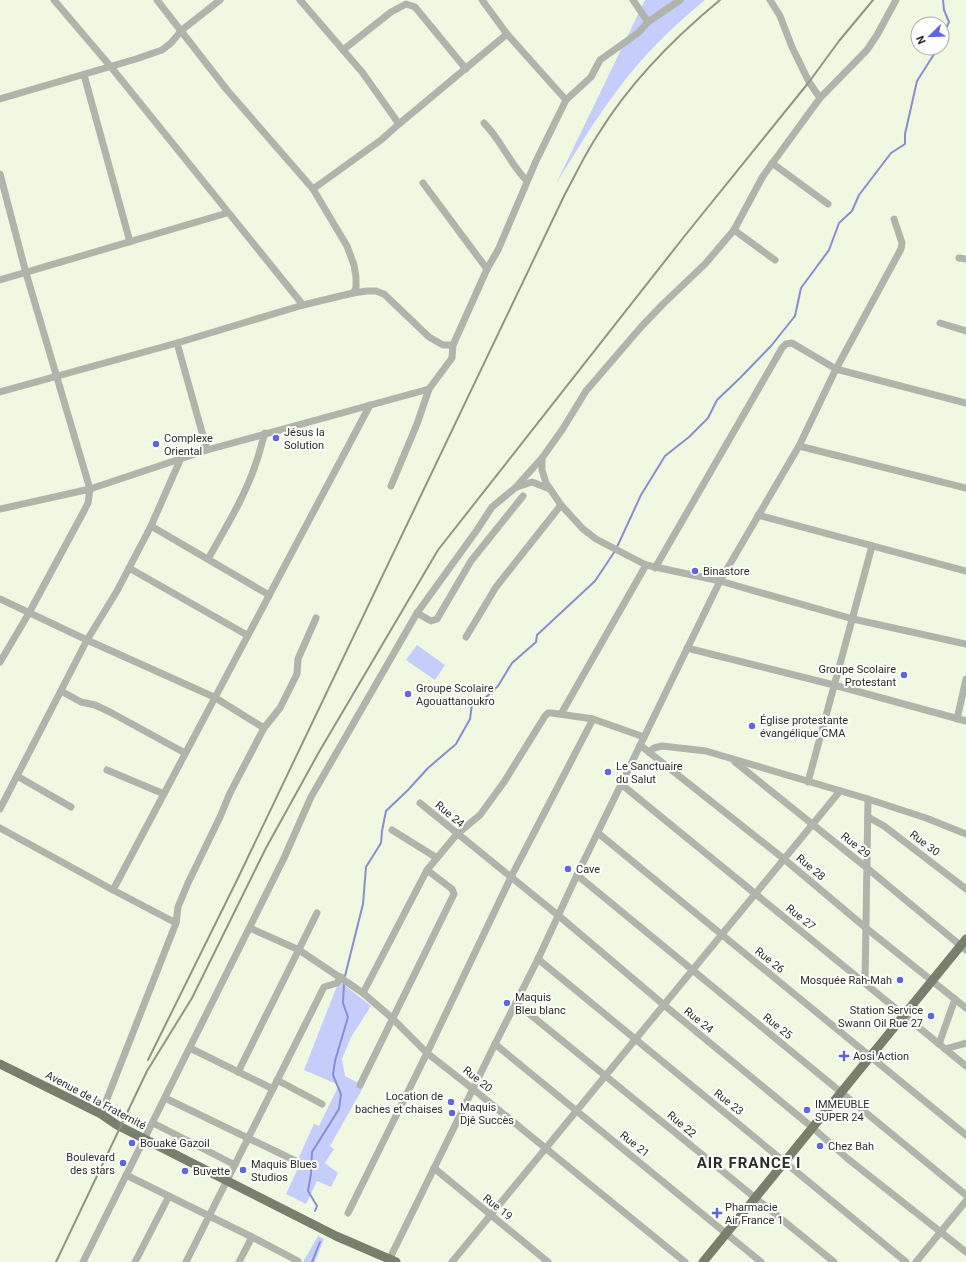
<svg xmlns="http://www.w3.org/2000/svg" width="966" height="1262" font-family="Roboto,sans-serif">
	<rect width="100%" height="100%" fill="#f1f8e1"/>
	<!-- green -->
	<g fill="#c5cdfb">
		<path d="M 645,0 L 705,0 C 672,27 641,57 616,92 C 594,121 575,153 556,184 Z"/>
		<polygon points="417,645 445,665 435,680 406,660"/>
		<polygon points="339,981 371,1006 351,1037 342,1059 345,1076 364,1086 330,1146 334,1149 325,1163 338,1173 331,1187 317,1181 306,1204 286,1194 301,1162 299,1157 314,1124 319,1126 339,1085 304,1070"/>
		<polygon points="318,1236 324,1239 315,1262 303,1262"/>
	</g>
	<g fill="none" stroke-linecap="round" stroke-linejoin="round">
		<!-- stream -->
		<g stroke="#868fcf" stroke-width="2">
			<polyline points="942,38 949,22 944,10 943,0"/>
			<polyline points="617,547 641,495 665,456 689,437 708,418 717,400 740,378 771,346 795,316 801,288 829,250 839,223 852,211 859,195 891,153 905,144 905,134 917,81 938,48"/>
			<polyline points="345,976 363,904 366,867 381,843 382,831 386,811 408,790 428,768 456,744 470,719 472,704 483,700 498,686 512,663 536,642 537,635 595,581 615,551"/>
			<polyline points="315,1211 317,1206 308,1191 311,1174 312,1152 339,1109 341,1094 333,1075 335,1061 348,1017 343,1003 344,984"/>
			<polyline points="312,1262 320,1242"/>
		</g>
		<!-- minor -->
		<g stroke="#b1b4aa" stroke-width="7">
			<polyline points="54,0 111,67 303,305"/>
			<polyline points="157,0 227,90 313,189 347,246 354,265 356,277 356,288 353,293"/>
			<polyline points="300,0 362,72 399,124"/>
			<polyline points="482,0 507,34 566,100"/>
			<polyline points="770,0 780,16 792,47 809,82 820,98"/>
			<polyline points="648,22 680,0"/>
			<polyline points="343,50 391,12 406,4 415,7 466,69"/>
			<polyline points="84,75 130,242"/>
			<polyline points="0,99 136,59 162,50 171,43 182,30 220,0"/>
			<path d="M 484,123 C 501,140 510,164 527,181"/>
			<polyline points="772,163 828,204"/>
			<polyline points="0,174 26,273 90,489 88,503 84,511 29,613 0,662"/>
			<polyline points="423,183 487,269"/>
			<polyline points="313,189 381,140 399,124 507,34"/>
			<polyline points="734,230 775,260"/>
			<polyline points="959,258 966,259"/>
			<polyline points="0,280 227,213"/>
			<polyline points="940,323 966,331"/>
			<polyline points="177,343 207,450"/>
			<polyline points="0,392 177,343 303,305 353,293 367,291 376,291 384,294 429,337 443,345 453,345"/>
			<polyline points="799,446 966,488"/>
			<polyline points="542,458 542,470 546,483 561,505 583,529 596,539 646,565 720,581 853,619 966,644"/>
			<polyline points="391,486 417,424 429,389 452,358 453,345 487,269 498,250 536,161 566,100 591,77 600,60 638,33 648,22 633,0"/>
			<polyline points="517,487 532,482 550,489"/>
			<polyline points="0,509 90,489 207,450 429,389"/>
			<polyline points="758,515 966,571"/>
			<polyline points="151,526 269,595"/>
			<path d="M 208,559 C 226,527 246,495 257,460 C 260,451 262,442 265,433"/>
			<polyline points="129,568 247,635"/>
			<polyline points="655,568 782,348 786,344 792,343 836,369 966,403"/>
			<polyline points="0,599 87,640 214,697 264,728 230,793 220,817 188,883 178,907 176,923 101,1114"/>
			<polyline points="417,613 431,621 437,619 471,561 523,496"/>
			<polyline points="466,637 496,587 561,505"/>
			<polyline points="687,648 834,685 966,721"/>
			<polyline points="61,691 81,702 95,705 110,712 185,753"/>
			<polyline points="561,714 646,565"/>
			<polyline points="957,719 966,679"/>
			<polyline points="264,728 280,708 297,674 298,659 316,618"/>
			<polyline points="640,745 784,859 866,928 966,1008"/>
			<polyline points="649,752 654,748 662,746 706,751 868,799 926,818 966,834"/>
			<polyline points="735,762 867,868 966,950"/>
			<polyline points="107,770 164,794"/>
			<polyline points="17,776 71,807"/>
			<polyline points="808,782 872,546"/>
			<polyline points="621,784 966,1066"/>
			<polyline points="420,803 559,916 664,1005 813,1128 848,1159 966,1252"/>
			<polyline points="0,809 87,640 117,591 151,526 181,458"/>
			<polyline points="868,817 884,826 966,889"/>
			<polyline points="0,828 113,890 176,923"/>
			<polyline points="392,830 437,858"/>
			<polyline points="598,833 966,1135"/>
			<polyline points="577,875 966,1195"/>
			<polyline points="113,890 370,405"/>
			<polyline points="250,928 299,950 363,993 393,1019 427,1053 473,1089 685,1262"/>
			<polyline points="538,959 906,1262"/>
			<polyline points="865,983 868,799"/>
			<polyline points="363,993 427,870 457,834 480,815 504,782 545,716 548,713 552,713 593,719 644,737"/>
			<polyline points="516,1003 834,1262"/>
			<polyline points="495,1044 761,1262"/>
			<polyline points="939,1044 955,999"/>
			<polyline points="190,1048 273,1089"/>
			<polyline points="945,1049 966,1043"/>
			<polyline points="238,1072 317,913"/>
			<polyline points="277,1080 322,1104"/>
			<polyline points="360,1085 454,894 452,889 427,870"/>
			<polyline points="165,1098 300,1163"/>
			<polyline points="153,1123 235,1165"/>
			<polyline points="434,1168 548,1262"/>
			<polyline points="126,1175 252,1237 298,1261"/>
			<polyline points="348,1213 427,1053 511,877 593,719"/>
			<polyline points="83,1262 284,858 311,797 417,613 477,530 492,507 515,488 542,458 562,430 586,391 641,327 663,304 705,264 734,230 763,176 820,98 867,50 877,35 896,0"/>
			<polyline points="135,1262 169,1196"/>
			<polyline points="186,1262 324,987 337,983 341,977"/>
			<polyline points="239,1262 252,1237"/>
			<polyline points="388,1262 495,1044 538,959 577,875 720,581 799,446 836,369 901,249 902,243 894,219"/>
			<polyline points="452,1262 840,791"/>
			<polyline points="916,1262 966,1201"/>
		</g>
		<!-- major -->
		<g stroke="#797f6d" stroke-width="9">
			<polyline points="0,1064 101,1114 117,1125 336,1236 396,1262"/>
			<polyline points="703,1262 966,939"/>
		</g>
		<!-- rail -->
		<g stroke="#909585" stroke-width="2">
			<path d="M 148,1060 L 238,878 L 565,194 C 576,174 586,152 599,133 C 631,81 674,38 720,0"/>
			<polyline points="56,1262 147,1071 192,998 266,848 319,752 438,550 683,238 809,82 839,41 873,0"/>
		</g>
	</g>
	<!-- markers -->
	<g fill="#6064dd" stroke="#fff" stroke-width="1.5">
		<circle cx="276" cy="438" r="4"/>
		<circle cx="156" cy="444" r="4"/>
		<circle cx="695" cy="571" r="4"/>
		<circle cx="904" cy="675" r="4"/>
		<circle cx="408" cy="694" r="4"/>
		<circle cx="752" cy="726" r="4"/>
		<circle cx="608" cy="772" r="4"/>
		<circle cx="568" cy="869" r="4"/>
		<circle cx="900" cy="980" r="4"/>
		<circle cx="507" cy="1003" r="4"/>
		<circle cx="931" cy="1016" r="4"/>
		<path d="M842 1050h4v4h4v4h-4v4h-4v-4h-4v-4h4z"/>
		<circle cx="451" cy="1102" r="4"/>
		<circle cx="807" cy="1110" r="4"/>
		<circle cx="452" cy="1113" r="4"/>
		<circle cx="132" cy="1143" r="4"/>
		<circle cx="820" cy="1146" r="4"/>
		<circle cx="123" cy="1163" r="4"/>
		<circle cx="243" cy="1170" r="4"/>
		<circle cx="185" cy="1171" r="4"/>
		<path d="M715 1207h4v4h4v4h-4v4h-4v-4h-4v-4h4z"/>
	</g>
	<g text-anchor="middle" stroke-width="4" stroke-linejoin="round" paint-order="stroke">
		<!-- poi labels -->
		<g font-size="11" fill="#2b2e25" stroke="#fff" text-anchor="start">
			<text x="284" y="436">Jésus la<tspan x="284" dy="13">Solution</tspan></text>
			<text x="164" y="442">Complexe<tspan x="164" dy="13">Oriental</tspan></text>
			<text x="703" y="575">Binastore</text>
			<text x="896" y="673" text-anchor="end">Groupe Scolaire<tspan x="896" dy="13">Protestant</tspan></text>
			<text x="416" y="692">Groupe Scolaire<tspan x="416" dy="13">Agouattanoukro</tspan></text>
			<text x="760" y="724">Église protestante<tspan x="760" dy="13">évangélique CMA</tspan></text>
			<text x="616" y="770">Le Sanctuaire<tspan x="616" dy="13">du Salut</tspan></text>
			<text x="576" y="873">Cave</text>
			<text x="892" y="984" text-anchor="end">Mosquée Rah-Mah</text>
			<text x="515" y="1001">Maquis<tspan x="515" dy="13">Bleu blanc</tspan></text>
			<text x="923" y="1014" text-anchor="end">Station Service<tspan x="923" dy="13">Swann Oil Rue 27</tspan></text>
			<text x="853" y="1060">Aosi Action</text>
			<text x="443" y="1100" text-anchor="end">Location de<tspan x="443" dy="13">baches et chaises</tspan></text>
			<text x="815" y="1108">IMMEUBLE<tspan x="815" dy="13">SUPER 24</tspan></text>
			<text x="460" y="1111">Maquis<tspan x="460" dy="13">Djê Succès</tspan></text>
			<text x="140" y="1147">Bouaké Gazoil</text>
			<text x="828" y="1150">Chez Bah</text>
			<text x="115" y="1161" text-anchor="end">Boulevard<tspan x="115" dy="13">des stars</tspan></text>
			<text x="251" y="1168">Maquis Blues<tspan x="251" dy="13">Studios</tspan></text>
			<text x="193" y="1175">Buvette</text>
			<text x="725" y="1211">Pharmacie<tspan x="725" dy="13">Air France 1</tspan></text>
		</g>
		<!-- street labels -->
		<g font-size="11" fill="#2b2e25" stroke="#fff">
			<text transform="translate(450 814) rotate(40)" y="4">Rue 24</text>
			<text transform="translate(925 843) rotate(37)" y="4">Rue 30</text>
			<text transform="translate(856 845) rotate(39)" y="4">Rue 29</text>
			<text transform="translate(811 867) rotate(40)" y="4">Rue 28</text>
			<text transform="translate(801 917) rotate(39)" y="4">Rue 27</text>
			<text transform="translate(770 960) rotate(39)" y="4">Rue 26</text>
			<text transform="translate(699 1020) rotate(39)" y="4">Rue 24</text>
			<text transform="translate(778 1026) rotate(39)" y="4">Rue 25</text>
			<text transform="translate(478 1079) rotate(39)" y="4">Rue 20</text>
			<text transform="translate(96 1100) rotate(28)" y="4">Avenue de la Fraternité</text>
			<text transform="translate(729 1102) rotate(39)" y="4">Rue 23</text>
			<text transform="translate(682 1124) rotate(40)" y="4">Rue 22</text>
			<text transform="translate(635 1144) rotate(39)" y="4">Rue 21</text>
			<text transform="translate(498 1207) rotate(39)" y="4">Rue 19</text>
		</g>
		<!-- district labels -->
		<g font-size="15" font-weight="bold" letter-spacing="1" fill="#2b2e25" stroke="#fff">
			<text x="749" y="1168">AIR FRANCE I</text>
		</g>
	</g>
	<!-- north arrow -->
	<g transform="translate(930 36) rotate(247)"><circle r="19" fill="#ffffff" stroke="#aaaba8"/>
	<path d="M0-3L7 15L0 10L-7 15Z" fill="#6064dd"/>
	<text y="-6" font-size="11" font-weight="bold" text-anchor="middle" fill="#2b2e25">N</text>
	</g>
</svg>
